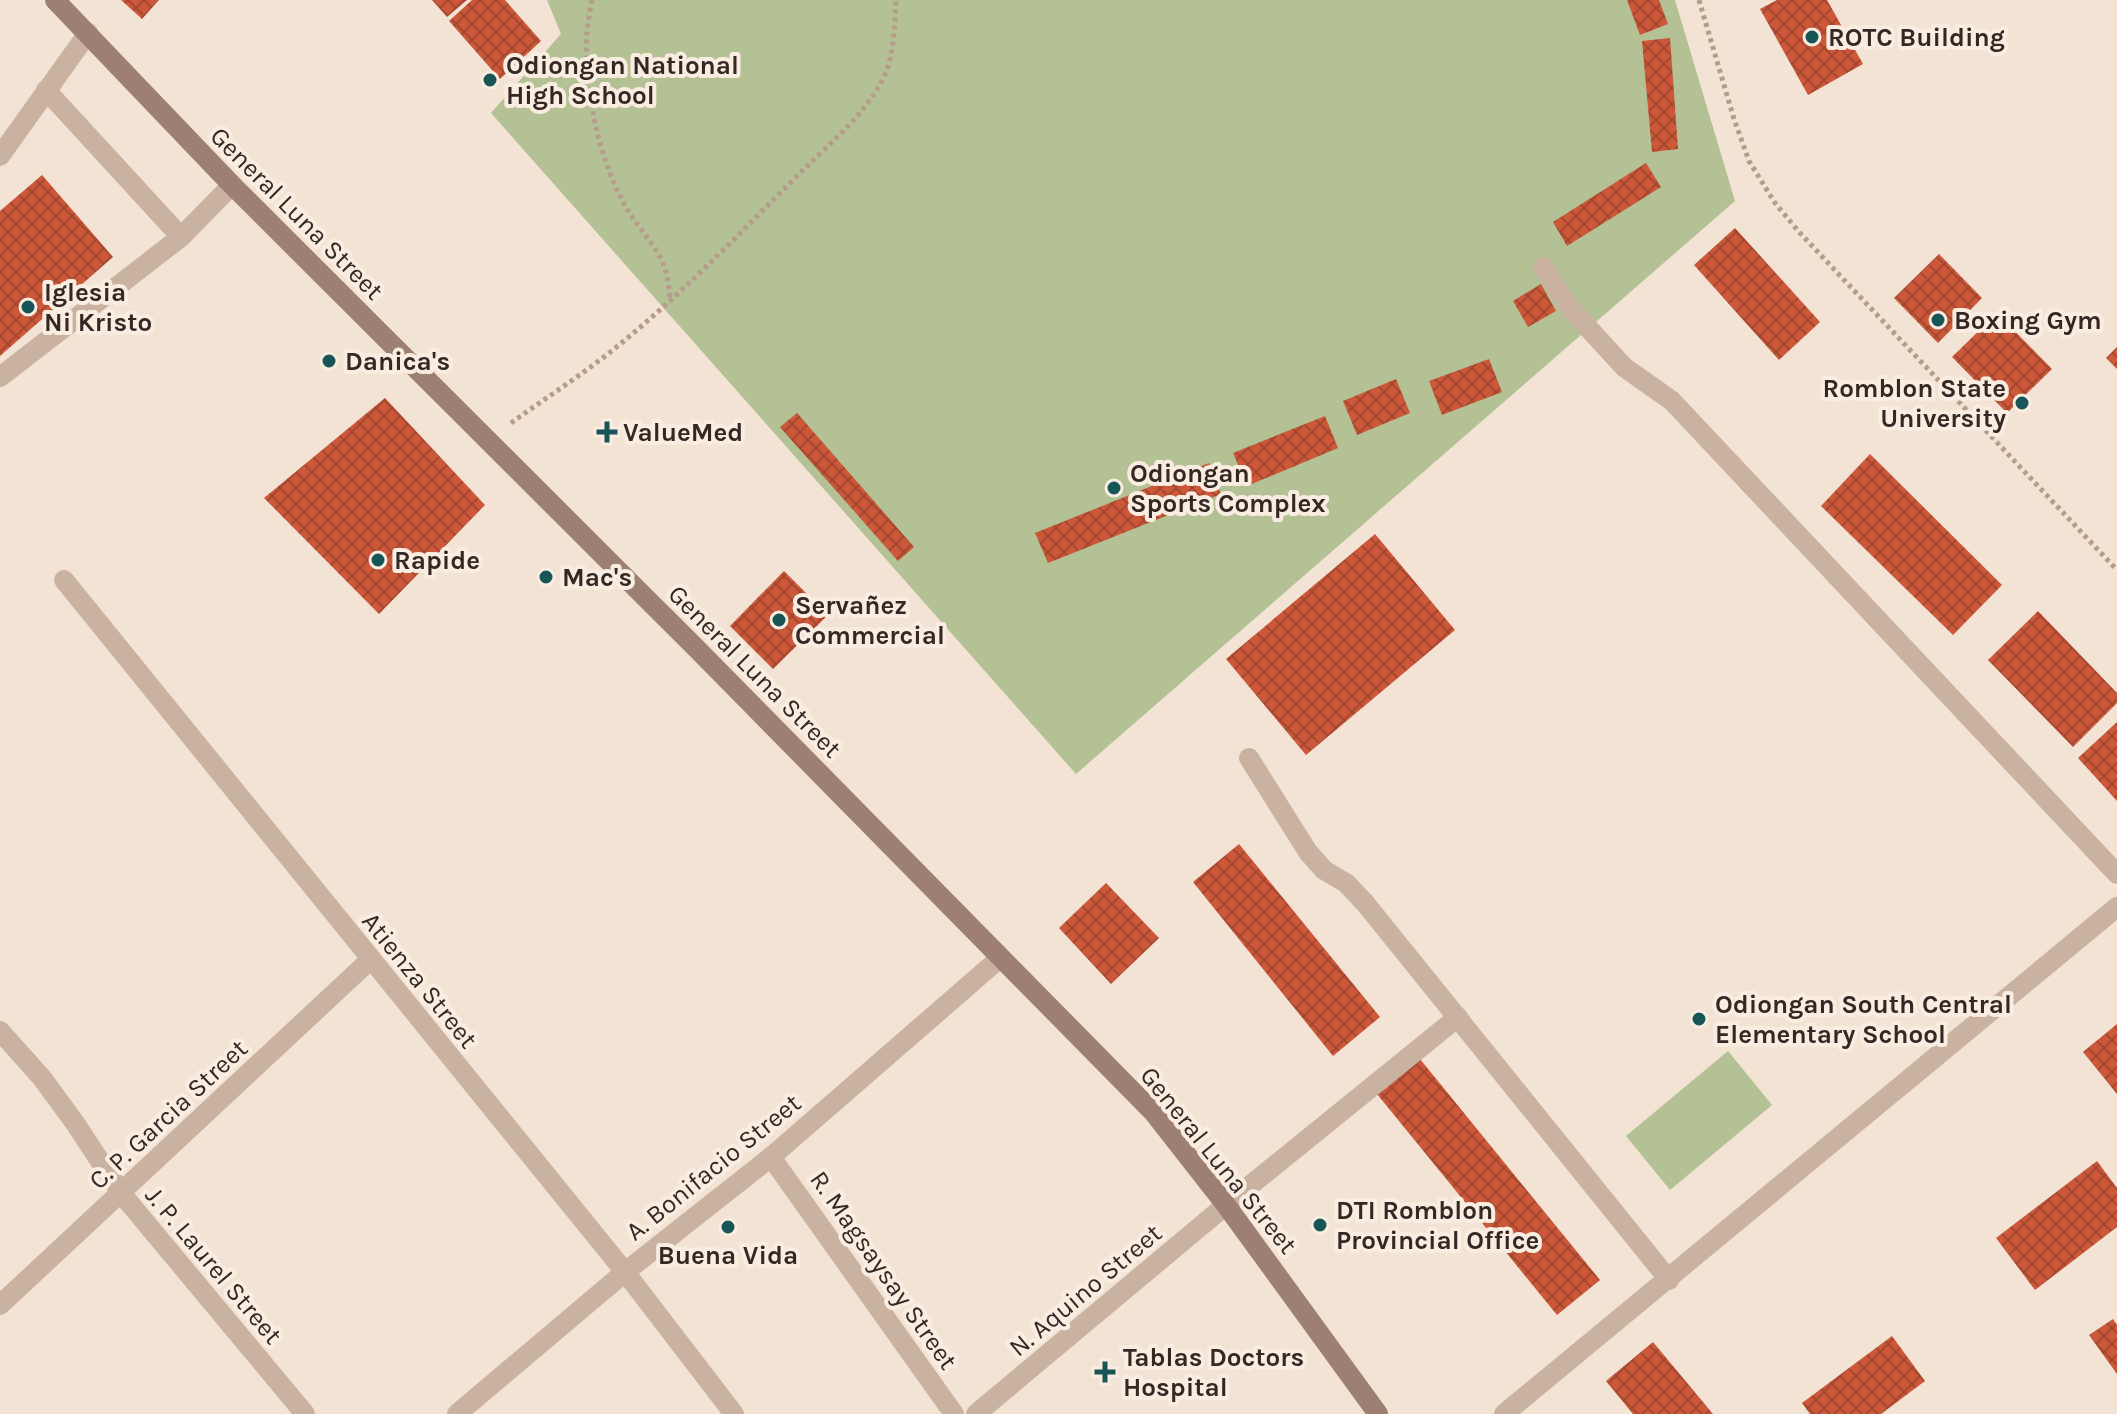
<svg xmlns="http://www.w3.org/2000/svg" width="2117" height="1414" font-family="Karla,sans-serif">
	<defs>
		<pattern id="building-cross-hatch" width="8" height="8" patternUnits="userSpaceOnUse" patternTransform="scale(2)"><rect width="8" height="8" fill="#cc5739"/><path d="M0 0l8 8M0 8l8-8" fill="none" stroke="#a64830"/></pattern>
	</defs>
	<rect width="100%" height="100%" fill="#f2e3d5"/>
	<!-- grass -->
	<g fill="#b4c195">
		<polygon points="547,0 1675,0 1735,201 1076,774 491,113 561,34"/>
		<polygon points="1728,1051 1772,1105 1670,1190 1626,1136"/>
	</g>
	<!-- building -->
	<g fill="url(#building-cross-hatch)">
		<polygon points="121,0 159,0 142,19"/>
		<polygon points="432,0 467,0 447,17"/>
		<polygon points="472,0 505,0 541,41 500,79 449,21"/>
		<polygon points="1627,0 1659,0 1668,24 1640,35"/>
		<polygon points="1777,0 1827,0 1863,64 1808,95 1760,9"/>
		<polygon points="1670,38 1678,149 1652,152 1642,41"/>
		<polygon points="1646,163 1661,187 1567,246 1553,222"/>
		<polygon points="42,175 113,257 0,356 0,211"/>
		<polygon points="1735,228 1820,322 1779,360 1694,265"/>
		<polygon points="1939,254 1982,298 1938,343 1894,298"/>
		<polygon points="1541,284 1556,311 1528,327 1513,301"/>
		<polygon points="1997,313 2052,369 2007,413 1952,357"/>
		<polygon points="2117,347 2117,369 2106,358"/>
		<polygon points="1489,359 1502,392 1442,415 1429,381"/>
		<polygon points="1396,379 1410,413 1357,435 1343,401"/>
		<polygon points="385,398 485,505 379,614 264,498"/>
		<polygon points="797,413 914,547 898,561 780,427"/>
		<polygon points="1325,416 1338,448 1247,486 1233,453"/>
		<polygon points="1870,454 2002,585 1953,635 1821,506"/>
		<polygon points="1209,463 1221,494 1048,563 1035,533"/>
		<polygon points="1375,534 1455,630 1306,755 1226,659"/>
		<polygon points="784,571 828,615 773,669 730,626"/>
		<polygon points="2038,611 2117,693 2117,703 2073,747 1988,660"/>
		<polygon points="2117,722 2117,801 2078,758"/>
		<polygon points="1239,844 1380,1017 1333,1056 1193,882"/>
		<polygon points="1106,883 1159,938 1111,984 1059,928"/>
		<polygon points="2117,1024 2117,1094 2083,1052"/>
		<polygon points="1420,1059 1600,1280 1557,1315 1377,1094"/>
		<polygon points="2097,1161 2117,1188 2117,1227 2035,1290 1996,1238"/>
		<polygon points="2113,1319 2117,1325 2117,1374 2089,1335"/>
		<polygon points="1892,1336 1925,1381 1881,1414 1810,1414 1802,1403"/>
		<polygon points="1653,1342 1713,1414 1633,1414 1606,1381"/>
	</g>
	<g fill="none" stroke-linecap="round" stroke-linejoin="round">
		<!-- path -->
		<g stroke="#b59c8b" stroke-width="5" stroke-dasharray="4 4" stroke-linecap="butt">
			<path d="M 592,0 C 590,10 588,21 587,31 C 583,82 598,155 622,200 C 632,220 649,237 660,257 C 667,270 669,284 670,299"/>
			<polyline points="1699,0 1734,119 1749,161 1775,203 1799,232 2117,570"/>
			<path d="M 511,423 C 547,397 585,373 619,345 C 684,292 741,232 800,173 C 830,143 869,112 886,72 C 894,52 895,22 896,0"/>
		</g>
		<!-- lane -->
		<g stroke="#cab2a1" stroke-width="20">
			<polyline points="46,90 181,237"/>
			<polyline points="0,156 88,33"/>
			<polyline points="1543,267 1570,308 1624,367 1672,401 2117,874"/>
			<polyline points="0,377 181,237 232,185"/>
			<polyline points="1249,758 1308,852 1324,870 1346,883 1365,903 1669,1280"/>
			<polyline points="1226,1205 1458,1017"/>
			<polyline points="1504,1414 2117,907"/>
		</g>
		<!-- street -->
		<g stroke="#cab2a1" stroke-width="20">
			<polyline points="64,580 625,1272 734,1414"/>
			<polyline points="0,1031 42,1078 75,1123 121,1193 305,1414"/>
			<polyline points="771,1157 954,1414"/>
			<polyline points="0,1305 370,960"/>
			<polyline points="457,1414 625,1272 771,1157 1000,958"/>
			<polyline points="976,1414 1226,1205"/>
		</g>
		<!-- secondary -->
		<polyline stroke="#9d8073" stroke-width="20" points="55,0 232,185 697,649 1154,1113 1226,1205 1378,1414"/>
	</g>
	<!-- markers -->
	<g fill="#185556" stroke="#f9ede1" stroke-width="3">
		<circle cx="1812" cy="37" r="8"/>
		<circle cx="490" cy="80" r="8"/>
		<circle cx="28" cy="307" r="8"/>
		<circle cx="1938" cy="320" r="8"/>
		<circle cx="329" cy="361" r="8"/>
		<circle cx="2022" cy="403" r="8"/>
		<path d="M603 420h8v8h8v8h-8v8h-8v-8h-8v-8h8z"/>
		<circle cx="1114" cy="488" r="8"/>
		<circle cx="378" cy="560" r="8"/>
		<circle cx="546" cy="577" r="8"/>
		<circle cx="779" cy="620" r="8"/>
		<circle cx="1699" cy="1019" r="8"/>
		<circle cx="1320" cy="1225" r="8"/>
		<circle cx="728" cy="1227" r="8"/>
		<path d="M1101 1360h8v8h8v8h-8v8h-8v-8h-8v-8h8z"/>
	</g>
	<g text-anchor="middle" stroke-width="8" stroke-linejoin="round" paint-order="stroke">
		<!-- poi labels -->
		<g font-size="26" font-weight="bold" fill="#342824" stroke="#f9ede1" text-anchor="start">
			<text x="1828" y="46">ROTC Building</text>
			<text x="506" y="74">Odiongan National<tspan x="506" dy="30">High School</tspan></text>
			<text x="44" y="301">Iglesia<tspan x="44" dy="30">Ni Kristo</tspan></text>
			<text x="1954" y="329">Boxing Gym</text>
			<text x="345" y="370">Danica's</text>
			<text x="2006" y="397" text-anchor="end">Romblon State<tspan x="2006" dy="30">University</tspan></text>
			<text x="623" y="441">ValueMed</text>
			<text x="1130" y="482">Odiongan<tspan x="1130" dy="30">Sports Complex</tspan></text>
			<text x="394" y="569">Rapide</text>
			<text x="562" y="586">Mac's</text>
			<text x="795" y="614">Servañez<tspan x="795" dy="30">Commercial</tspan></text>
			<text x="1715" y="1013">Odiongan South Central<tspan x="1715" dy="30">Elementary School</tspan></text>
			<text x="1336" y="1219">DTI Romblon<tspan x="1336" dy="30">Provincial Office</tspan></text>
			<text x="728" y="1264" text-anchor="middle">Buena Vida</text>
			<text x="1123" y="1366">Tablas Doctors<tspan x="1123" dy="30">Hospital</tspan></text>
		</g>
		<!-- street labels -->
		<g font-size="26" fill="#342824" stroke="#f9ede1">
			<text transform="translate(297 213) rotate(45)" y="9">General Luna Street</text>
			<text transform="translate(755 671) rotate(45)" y="9">General Luna Street</text>
			<text transform="translate(420 980) rotate(51)" y="9">Atienza Street</text>
			<text transform="translate(168 1114) rotate(-43)" y="9">C. P. Garcia Street</text>
			<text transform="translate(1219 1160) rotate(51)" y="9">General Luna Street</text>
			<text transform="translate(713 1167) rotate(-39)" y="9">A. Bonifacio Street</text>
			<text transform="translate(214 1265) rotate(50)" y="9">J. P. Laurel Street</text>
			<text transform="translate(884 1270) rotate(55)" y="9">R. Magsaysay Street</text>
			<text transform="translate(1085 1290) rotate(-40)" y="9">N. Aquino Street</text>
		</g>
	</g>
</svg>
